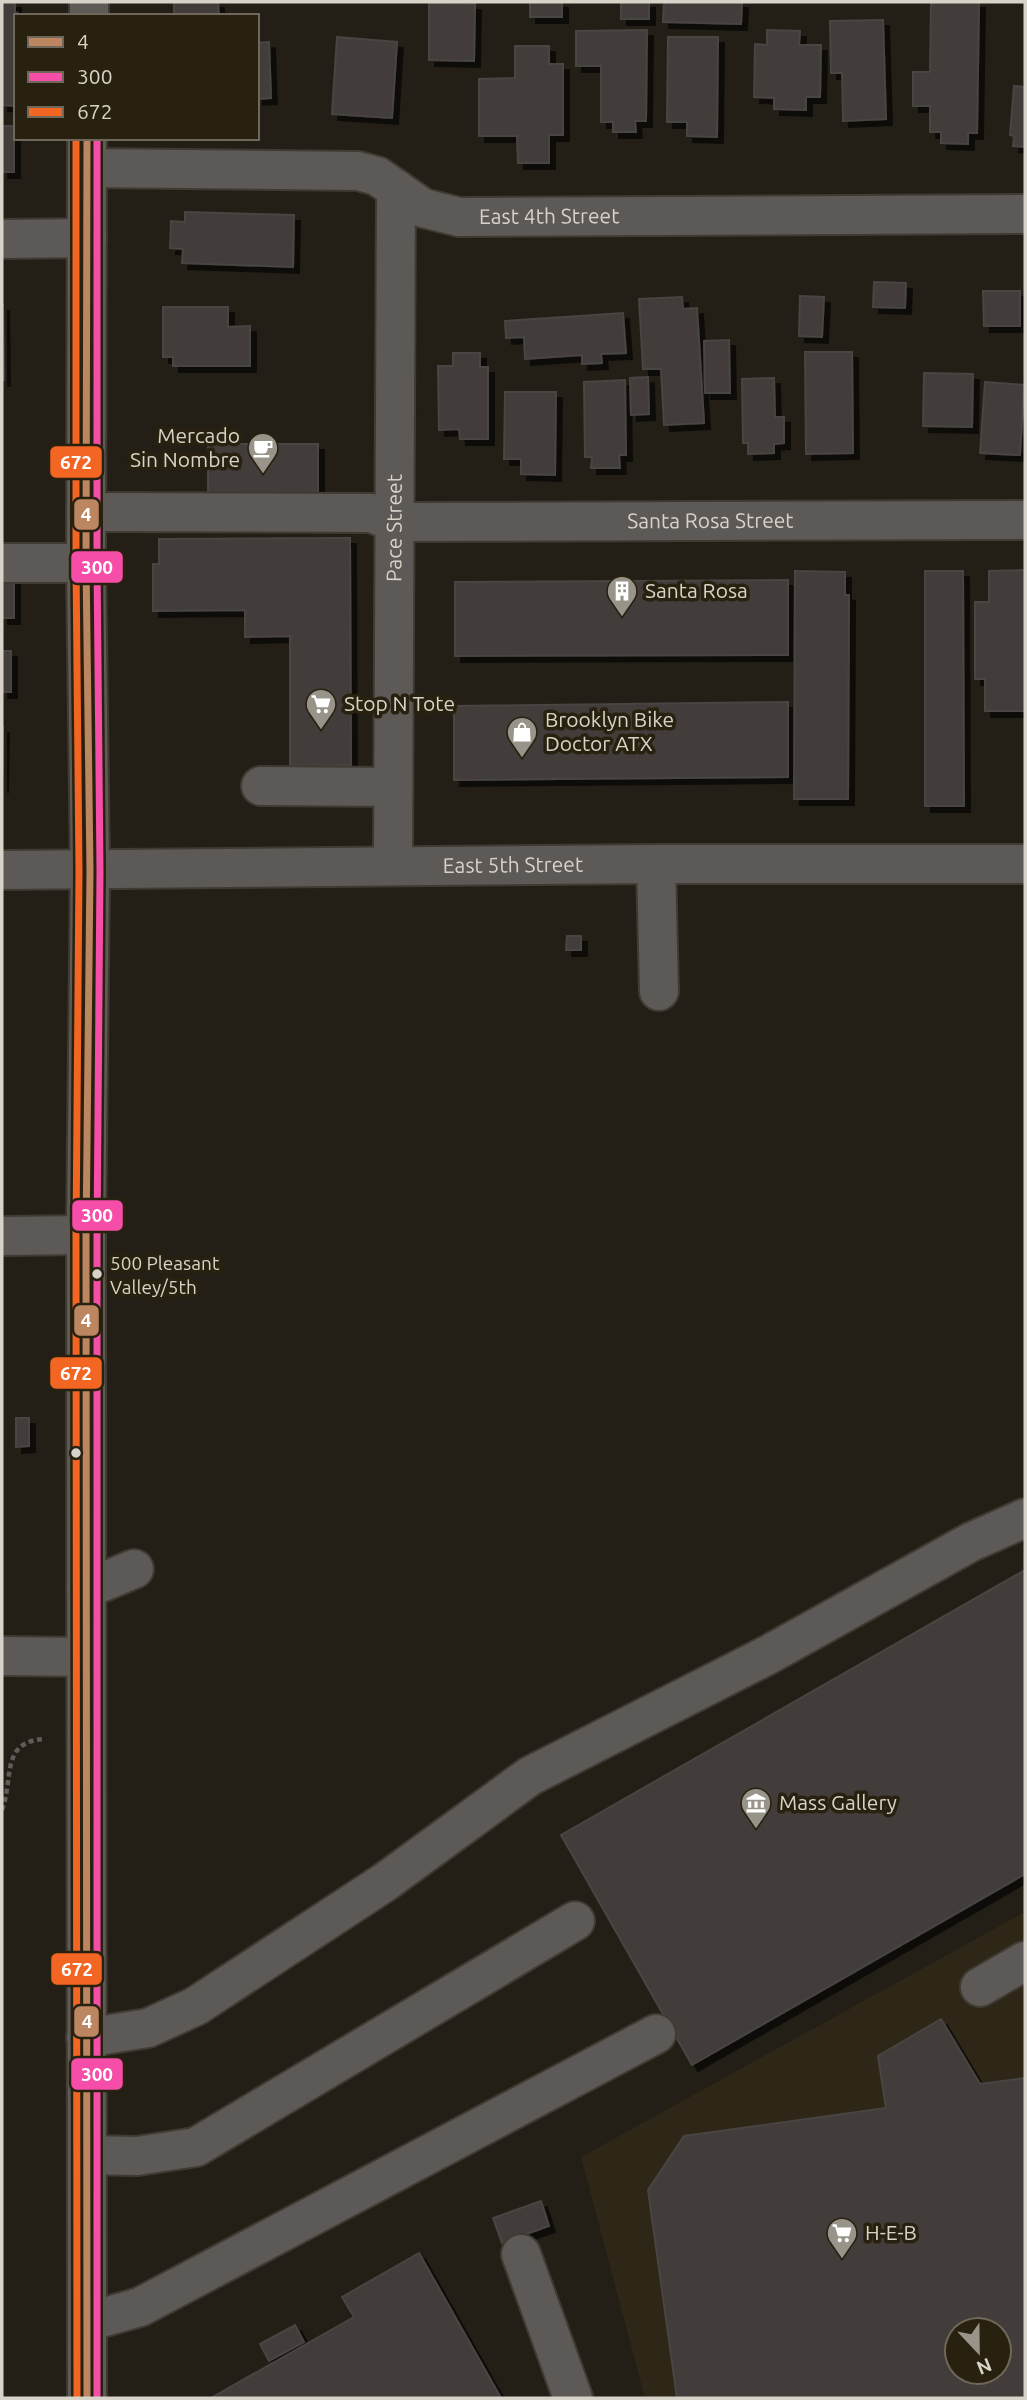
<svg xmlns="http://www.w3.org/2000/svg" width="1027" height="2400" font-family="Ubuntu,sans-serif">
	<defs>
		<filter id="shadow"><feDropShadow dx="6" dy="6" stdDeviation="0" flood-color="#0009"/></filter>
	</defs>
	<rect width="100%" height="100%" fill="#231f16"/>
	<!-- commercial -->
	<path fill="#2e2718" fill-rule="evenodd" d="M 1025,1912 L 1025,2398 L 645,2398 L 581,2157 ZM 957,2330 L 999,2330 L 999,2372 L 957,2372 Z"/>
	<!-- building -->
	<g fill="#423d3a" stroke="#494443" stroke-width="2" fill-rule="evenodd" filter="url(#shadow)">
		<polygon points="2,2 15,2 15,14 17,13 14,37 14,90 16,90 16,100 14,99 14,106 2,105"/>
		<polygon points="174,2 218,2 219,16 174,16"/>
		<rect x="530" y="2" width="32" height="15"/>
		<rect x="621" y="2" width="28" height="17"/>
		<polygon points="664,2 742,2 741,24 663,22"/>
		<polygon points="931,2 979,2 977,133 968,133 968,144 941,143 941,132 930,132 930,106 913,106 913,72 930,72"/>
		<polygon points="429,3 475,4 474,61 429,60"/>
		<polygon points="883,20 886,119 843,121 842,73 831,73 830,21"/>
		<polygon points="647,30 646,121 635,121 636,132 613,132 613,122 601,122 601,66 576,66 576,31"/>
		<polygon points="767,30 800,31 799,45 821,45 820,97 806,97 806,110 774,109 774,98 754,97 755,44 767,45"/>
		<polygon points="337,37 397,42 392,118 332,114"/>
		<polygon points="668,37 718,37 717,137 687,136 687,122 667,122"/>
		<polygon points="269,42 271,98 257,99 257,43"/>
		<polygon points="515,46 549,46 549,64 563,64 563,135 549,135 549,163 518,163 517,136 479,136 479,79 515,78"/>
		<polygon points="1014,86 1025,87 1025,147 1013,146 1014,136 1010,135"/>
		<rect x="2" y="126" width="12" height="46"/>
		<polygon points="185,212 294,215 293,267 182,263 183,249 170,248 171,221 185,222"/>
		<polygon points="874,282 906,283 905,308 873,307"/>
		<polygon points="983,291 1020,291 1020,326 984,326"/>
		<polygon points="800,296 824,297 822,337 799,336"/>
		<polygon points="682,297 683,309 697,308 704,423 664,425 661,369 643,369 639,299"/>
		<polygon points="2,305 3,305 4,380 2,380"/>
		<polygon points="163,307 228,307 228,327 250,326 250,366 173,366 173,357 163,357"/>
		<polygon points="623,313 626,353 601,354 602,363 582,364 582,355 525,359 524,337 506,338 505,321"/>
		<polygon points="729,340 730,393 705,393 704,341"/>
		<polygon points="805,352 852,352 853,453 806,454"/>
		<polygon points="453,353 480,353 480,367 488,367 488,439 460,439 459,429 439,430 438,366 453,366"/>
		<polygon points="924,373 973,374 972,427 923,426"/>
		<polygon points="648,377 649,414 631,415 630,378"/>
		<polygon points="774,378 775,417 784,417 784,443 774,444 774,453 748,454 748,443 743,443 742,379"/>
		<polygon points="625,380 626,455 619,455 620,468 591,468 592,457 585,457 584,382"/>
		<polygon points="985,382 1024,385 1020,455 980,453"/>
		<polygon points="505,392 556,392 555,475 521,474 521,459 504,459"/>
		<rect x="208" y="444" width="110" height="58"/>
		<polygon points="350,538 351,765 290,766 290,636 245,637 245,610 153,611 153,564 159,564 159,539"/>
		<polygon points="1025,570 1025,711 985,711 985,679 975,679 975,602 989,602 989,571"/>
		<polygon points="795,571 845,572 845,595 849,595 848,799 794,799"/>
		<polygon points="925,571 963,571 964,806 925,806"/>
		<rect x="2" y="576" width="12" height="42"/>
		<polygon points="788,580 788,655 455,656 455,582"/>
		<rect x="2" y="651" width="9" height="41"/>
		<polygon points="788,702 788,777 454,780 454,706"/>
		<polygon points="2,727 3,727 2,787"/>
		<polygon points="567,936 581,936 581,950 566,950"/>
		<polygon points="16,1418 29,1418 29,1446 16,1447"/>
		<polygon points="1025,1570 1025,1874 692,2065 561,1835"/>
		<path d="M 941,2019 L 980,2084 L 1025,2078 L 1025,2398 L 677,2398 L 648,2190 L 684,2136 L 886,2108 L 878,2056 ZM 957,2330 L 999,2330 L 999,2372 L 957,2372 Z"/>
		<polygon points="541,2201 549,2226 502,2243 493,2218"/>
		<polygon points="419,2253 501,2398 211,2398 354,2317 342,2297"/>
		<polygon points="295,2325 304,2342 269,2361 260,2344"/>
	</g>
	<g fill="none" stroke-linecap="round" stroke-linejoin="round">
		<!-- minor casing -->
		<g stroke="#3f3b33" stroke-width="42">
			<g id="minor">
				<path id="s1" d="M 87,168 L 358,171 L 377,176 L 423,208 L 459,217 L 1025,214"/>
				<polyline points="2,239 87,238"/>
				<path id="s2" d="M 86,512 L 371,513 L 395,522 L 1025,520"/>
				<polyline points="2,563 86,563"/>
				<polyline points="261,786 393,787"/>
				<polyline points="656,864 659,991"/>
				<path id="s3" d="M 393,866 L 396,189"/>
				<path id="s4" d="M 2,870 L 656,864 L 1025,864"/>
				<polyline points="2,1236 86,1235"/>
				<polyline points="86,1589 134,1569"/>
				<polyline points="2,1656 86,1657"/>
				<polyline points="980,1987 1025,1961"/>
				<polyline points="86,2038 148,2028 196,2006 385,1882 530,1776 768,1655 971,1542 1025,1518"/>
				<polyline points="87,2155 137,2156 196,2147 575,1921"/>
				<polyline points="521,2254 573,2398"/>
				<polyline points="87,2322 140,2307 656,2034"/>
			</g>
		</g>
		<!-- major casing -->
		<g stroke="#3f3b33" stroke-width="42">
			<g id="major">
				<polyline points="89,16 89,2"/>
				<polyline points="87,2398 86,1235 90,871 86,563 87,138"/>
			</g>
		</g>
		<!-- path -->
		<path stroke="#5f5d59" stroke-width="4.5" stroke-dasharray="5 3.5" stroke-linecap="butt" d="M 2,1810 C 14,1778 0,1741 45,1739"/>
		<!-- minor -->
		<use href="#minor" stroke="#5c5957" stroke-width="38"/>
		<!-- major -->
		<use href="#major" stroke="#5e5a55" stroke-width="38"/>
		<!-- bus-1 casing -->
		<g stroke="#292110" stroke-width="12">
			<polyline id="bus-1" points="87,138 86,563 90,871 86,1235 87,2398"/>
		</g>
		<!-- bus-2 casing -->
		<g stroke="#292110" stroke-width="12">
			<polyline id="bus-2" points="97,138 97,563 100,871 97,1235 97,2398"/>
		</g>
		<!-- bus-3 casing -->
		<g stroke="#292110" stroke-width="12">
			<polyline id="bus-3" points="76,138 76,563 79,871 76,1235 77,2398"/>
		</g>
		<!-- bus-1 -->
		<use href="#bus-1" stroke="#bb8660" stroke-width="7"/>
		<!-- bus-2 -->
		<use href="#bus-2" stroke="#f54da8" stroke-width="7"/>
		<!-- bus-3 -->
		<use href="#bus-3" stroke="#f26522" stroke-width="7"/>
	</g>
	<!-- icons -->
	<defs>
		<g id="cafe-pin" transform="scale(1.575)"><path d="M0 17L-7.5 6A9.5 9.5 0 1 1 7.5 6Z" fill="#99948a" stroke="#292110"/><path d="M-5.5-4.5H6V0H3Q3 3.5 0 3.5H-2.5Q-5.5 3.5-5.5 0ZM3-3.2v2h1.7v-2ZM-6 4.5H4V6H-6Z" fill="#fff"/></g>
		<g id="building-pin" transform="scale(1.575)"><path d="M0 17L-7.5 6A9.5 9.5 0 1 1 7.5 6Z" fill="#99948a" stroke="#292110"/><path d="M-4-6H4V6H1V3H-1V6H-4ZM-2.5-4.3h1.7v1.8h-1.7ZM.8-4.3h1.7v1.8H.8ZM-2.5-1h1.7V.8h-1.7ZM.8-1h1.7V.8H.8Z" fill="#fff"/></g>
		<g id="supermarket-pin" transform="scale(1.575)"><path d="M0 17L-7.5 6A9.5 9.5 0 1 1 7.5 6Z" fill="#99948a" stroke="#292110"/><path d="M-6-5.5h2.5l.6 2H6L4.5 2H-2.5L-4.4-4H-6ZM-1.5 3.2a1.3 1.3 0 1 0 .1 0ZM3 3.2a1.3 1.3 0 1 0 .1 0Z" fill="#fff"/></g>
		<g id="shop-pin" transform="scale(1.575)"><path d="M0 17L-7.5 6A9.5 9.5 0 1 1 7.5 6Z" fill="#99948a" stroke="#292110"/><path d="M-5-2.5h2.3a2.7 3.5 0 0 1 5.4 0H5L5.5 6h-11ZM-1.5-2.5h3a1.5 2.3 0 0 0-3 0Z" fill="#fff"/></g>
		<g id="museum-pin" transform="scale(1.575)"><path d="M0 17L-7.5 6A9.5 9.5 0 1 1 7.5 6Z" fill="#99948a" stroke="#292110"/><path d="M0-6L6-3V-2H-6V-3ZM-5-1h2V3h-2ZM-1-1h2V3h-2ZM3-1h2V3H3ZM-6 4H6V6H-6Z" fill="#fff"/></g>
	</defs>
	<g fill-rule="evenodd">
		<use href="#cafe-pin" x="263" y="448"/>
		<use href="#building-pin" x="622" y="591"/>
		<use href="#supermarket-pin" x="321" y="704"/>
		<use href="#shop-pin" x="522" y="732"/>
		<use href="#museum-pin" x="756" y="1803"/>
		<use href="#supermarket-pin" x="842" y="2233"/>
	</g>
	<!-- markers -->
	<g fill="#d8d3c8" stroke="#292110" stroke-width="2.5">
		<circle cx="97" cy="1274" r="6"/>
		<circle cx="76" cy="1453" r="6"/>
	</g>
	<g text-anchor="middle" stroke-width="7" stroke-linejoin="round" paint-order="stroke">
		<!-- bus labels -->
		<g font-size="19" fill="#d8d3c8" stroke="#292110" text-anchor="start">
			<text x="110" y="1270">500 Pleasant<tspan x="110" dy="24">Valley/5th</tspan></text>
		</g>
		<!-- street labels -->
		<g font-size="21" fill="#d8d3c8" stroke="#292110">
			<text dy="7" stroke="none"><textPath href="#s1" startOffset="474">East 4th Street</textPath></text>
			<text dy="7" stroke="none"><textPath href="#s2" startOffset="626">Santa Rosa Street</textPath></text>
			<text dy="7" stroke="none"><textPath href="#s3" startOffset="338">Pace Street</textPath></text>
			<text dy="7" stroke="none"><textPath href="#s4" startOffset="511">East 5th Street</textPath></text>
		</g>
		<!-- poi labels -->
		<g font-size="21" fill="#d8d3c8" stroke="#292110" text-anchor="start">
			<text x="240" y="443" text-anchor="end">Mercado<tspan x="240" dy="24">Sin Nombre</tspan></text>
			<text x="645" y="598">Santa Rosa</text>
			<text x="344" y="711">Stop N Tote</text>
			<text x="545" y="727">Brooklyn Bike<tspan x="545" dy="24">Doctor ATX</tspan></text>
			<text x="779" y="1810">Mass Gallery</text>
			<text x="865" y="2240">H-E-B</text>
		</g>
	</g>
	<g stroke="#292110" stroke-width="2.5">
		<rect x="49" y="445" width="54" height="34" rx="7" fill="#f26522"/>
		<rect x="73" y="498" width="27" height="33" rx="7" fill="#bb8660"/>
		<rect x="70" y="550" width="54" height="34" rx="7" fill="#f54da8"/>
		<rect x="71" y="1199" width="53" height="33" rx="7" fill="#f54da8"/>
		<rect x="73" y="1304" width="27" height="33" rx="7" fill="#bb8660"/>
		<rect x="49" y="1356" width="54" height="34" rx="7" fill="#f26522"/>
		<rect x="50" y="1952" width="53" height="34" rx="7" fill="#f26522"/>
		<rect x="73" y="2005" width="27" height="33" rx="7" fill="#bb8660"/>
		<rect x="70" y="2057" width="54" height="34" rx="7" fill="#f54da8"/>
	</g>
	<g font-size="19" text-anchor="middle" font-weight="bold" fill="#fff">
		<text x="76" y="469">672</text>
		<text x="86" y="521">4</text>
		<text x="97" y="574">300</text>
		<text x="97" y="1222">300</text>
		<text x="86" y="1327">4</text>
		<text x="76" y="1380">672</text>
		<text x="77" y="1976">672</text>
		<text x="87" y="2028">4</text>
		<text x="97" y="2081">300</text>
	</g>
	<!-- border -->
	<rect width="1027" height="2400" fill="none" stroke="#d8d3c8" stroke-width="7"/>
	<!-- legend -->
	<rect x="14" y="14" width="245" height="126" fill="#292110" stroke="#6f685a" stroke-width="2"/>
	<rect x="28" y="37" width="35" height="10" fill="#bb8660" stroke="#6f685a" stroke-width="2"/>
	<text x="77" y="49" font-size="21" fill="#d8d3c8">4</text>
	<rect x="28" y="72" width="35" height="10" fill="#f54da8" stroke="#6f685a" stroke-width="2"/>
	<text x="77" y="84" font-size="21" fill="#d8d3c8">300</text>
	<rect x="28" y="107" width="35" height="10" fill="#f26522" stroke="#6f685a" stroke-width="2"/>
	<text x="77" y="119" font-size="21" fill="#d8d3c8">672</text>
	<!-- north arrow -->
	<g transform="translate(978 2351) rotate(158)"><circle r="33" fill="#292110" stroke="#6f685a" stroke-width="2"/>
	<path d="M0-5L12 26L0 18L-12 26Z" fill="#99948a"/>
	<text y="-10" font-size="19" font-weight="bold" text-anchor="middle" fill="#d8d3c8">N</text>
	</g>
</svg>
